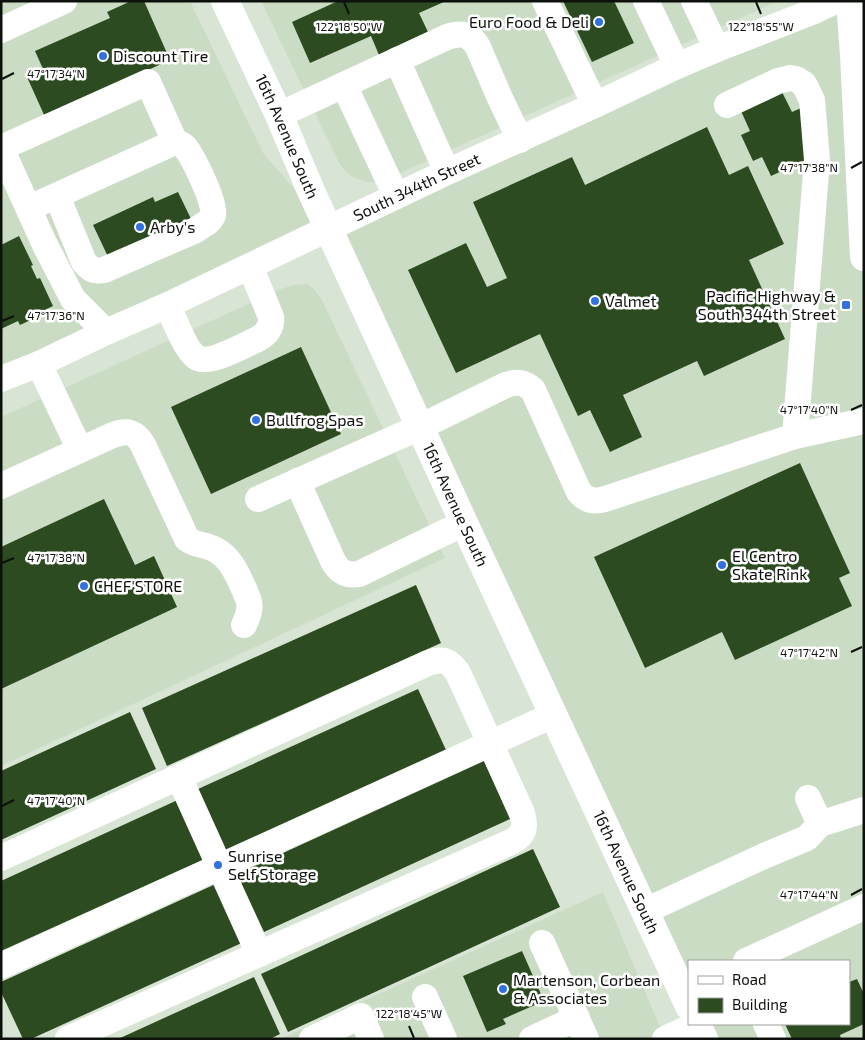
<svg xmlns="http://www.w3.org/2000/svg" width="865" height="1040" font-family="'Exo 2',sans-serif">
	<rect width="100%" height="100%" fill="#d8e5d4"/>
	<!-- built -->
	<g fill="#cbdcc4">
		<polygon points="1,1 190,1 263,153 329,228 835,1 864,71 864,1039 704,1039 697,1024 849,1024 849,961 689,961 689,1006 329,229 1,379"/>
		<polygon points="261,1 778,1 389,178 374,183 363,181 351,176 340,165"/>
		<polygon points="307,284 314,289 321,298 445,558 1,766 1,417 281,289 293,285"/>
		<polygon points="603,892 665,1039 280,1039"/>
	</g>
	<!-- building -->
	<g fill="#2c4b20">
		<polygon points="131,1 144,1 170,60 45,117 27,77 43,69 35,51 110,18 107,12"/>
		<polygon points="338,1 446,1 419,13 428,32 379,55 371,36 310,63 292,22"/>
		<polygon points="563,1 614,1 634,43 592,62"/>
		<polygon points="782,92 792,112 801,108 812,157 771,176 762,157 753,161 741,135 750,131 741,111"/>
		<polygon points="707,127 729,175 748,166 784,244 749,260 785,339 704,376 697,361 623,395 642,437 610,452 590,410 578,416 540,334 456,373 408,270 466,243 487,287 507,278 473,202 572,157 585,185"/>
		<polygon points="178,192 193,223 111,263 93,225 153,197 155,202"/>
		<polygon points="19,236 33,265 31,266 37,279 40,278 53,306 34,315 35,318 20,325 18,321 1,329 1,245"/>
		<polygon points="301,347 341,434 211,494 171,407"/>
		<polygon points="800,463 850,573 839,578 852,606 735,660 722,632 645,668 594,557"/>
		<polygon points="104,499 135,565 154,556 177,607 1,689 1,547"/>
		<polygon points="416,585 441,643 167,766 142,708"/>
		<polygon points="418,689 446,750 226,851 198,789"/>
		<polygon points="130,712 156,769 1,840 1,771"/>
		<polygon points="484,761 510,819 264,932 237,874"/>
		<polygon points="182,798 209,857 1,951 1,881"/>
		<polygon points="533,849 560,907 288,1032 261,974"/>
		<polygon points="220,882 246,941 31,1039 23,1039 1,992 1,982"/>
		<polygon points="522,951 544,1001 503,1019 506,1024 487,1032 463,976"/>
		<polygon points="254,977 280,1034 270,1039 118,1039"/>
		<polygon points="857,979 864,994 864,1024 840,1035 841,1039 792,1039 785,1024 849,1024 849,982"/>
	</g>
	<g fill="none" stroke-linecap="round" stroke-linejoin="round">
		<!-- minor -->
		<g stroke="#fff" stroke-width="26">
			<polyline points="545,1 595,105"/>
			<polyline points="646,1 677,66"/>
			<polyline points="694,1 717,49"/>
			<polyline points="1,30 64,1"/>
			<polyline points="397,60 447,172"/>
			<polyline points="344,85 396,196"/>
			<polyline points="727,105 778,81 790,78 796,79 804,84 812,100 817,160 795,436"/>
			<path d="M 279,115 L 447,37 C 462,32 470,34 478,47 L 499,96 L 520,140"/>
			<polyline points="1,148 148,82 175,142 29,208"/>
			<polyline points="1,148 45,245 73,299 106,332"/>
			<path d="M 57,196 L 84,262 C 90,269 94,272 104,270 L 196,230 C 201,226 211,222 213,215 C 216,203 193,157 185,147 C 182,144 179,143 175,142"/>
			<path d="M 168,305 C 173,317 186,351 196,357 C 209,366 244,345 258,339 C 267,334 272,327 271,317 L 250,266"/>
			<polyline points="39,364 80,450"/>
			<path id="s1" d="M 1,379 L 39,364 L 106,332 L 168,305 L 447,172 L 595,105 L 677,66 L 717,49 L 812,12 L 835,1"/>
			<path d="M 297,481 L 333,561 C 339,572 346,576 359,574 L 464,523"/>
			<path d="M 1,486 L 113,435 C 127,430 135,431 143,445 L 187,539 C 196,546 206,544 216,550 C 231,558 238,576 245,591 C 246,595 249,599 249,602 C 251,610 247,618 244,625"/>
			<path d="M 258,499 L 420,427 L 506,385 C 517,381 524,382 533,390 L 579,492 C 587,501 594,502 605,499 L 795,436 L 864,421"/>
			<polyline points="179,777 259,954"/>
			<polyline points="808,798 820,824"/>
			<path d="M 1,858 L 428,663 C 443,658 449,660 458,673 L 522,813 C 526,827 525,835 511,842 L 68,1039"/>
			<polyline points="645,911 764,856 807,838 820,824 864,810"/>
			<polyline points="542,943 586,1039"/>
			<polyline points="746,961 864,907"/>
			<polyline points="1,966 553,715"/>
			<polyline points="425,997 444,1039"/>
			<polyline points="766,1024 773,1039"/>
			<polyline points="312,1039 361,1016 371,1039"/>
			<polyline points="532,1039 577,1018"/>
			<polyline points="665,1039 697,1024"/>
		</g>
		<!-- major -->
		<g stroke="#fff" stroke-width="28">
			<path id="s2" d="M 225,1 L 279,115 L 311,191 L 420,427 L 464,523 L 689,1006"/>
			<polyline points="850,1 854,55 864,257"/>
			<polyline points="697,1024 704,1039"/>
		</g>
	</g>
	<!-- ticks -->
	<path fill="none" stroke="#0d110b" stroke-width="2" d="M 344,2 L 349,14M 756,2 L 761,14M 2,79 L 14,73M 851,168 L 862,162M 2,321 L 14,316M 851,410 L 862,405M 2,563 L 14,558M 851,652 L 862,647M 2,806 L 14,800M 851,895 L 862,889M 409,1026 L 414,1038"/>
	<!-- markers -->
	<g fill="#3271df" stroke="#fff" stroke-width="2">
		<circle cx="599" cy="22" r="5"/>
		<circle cx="103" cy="56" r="5"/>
		<circle cx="140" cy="227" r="5"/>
		<circle cx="595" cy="301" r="5"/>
		<rect x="841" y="300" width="10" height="10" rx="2.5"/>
		<circle cx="256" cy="420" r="5"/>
		<circle cx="722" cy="565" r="5"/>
		<circle cx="84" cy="586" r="5"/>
		<circle cx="218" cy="865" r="5"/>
		<circle cx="503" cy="989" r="5"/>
	</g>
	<g text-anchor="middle" stroke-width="5" stroke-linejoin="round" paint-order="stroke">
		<!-- poi labels -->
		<g font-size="16" fill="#0d110b" stroke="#fff" text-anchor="start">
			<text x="589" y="28" text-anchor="end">Euro Food &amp; Deli</text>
			<text x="113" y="62">Discount Tire</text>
			<text x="150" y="233">Arby's</text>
			<text x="836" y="302" text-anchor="end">Pacific Highway &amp;<tspan x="836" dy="18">South 344th Street</tspan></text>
			<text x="605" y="307">Valmet</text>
			<text x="266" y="426">Bullfrog Spas</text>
			<text x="732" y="562">El Centro<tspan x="732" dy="18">Skate Rink</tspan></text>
			<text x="94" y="592">CHEF'STORE</text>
			<text x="228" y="862">Sunrise<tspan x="228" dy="18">Self Storage</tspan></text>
			<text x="513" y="986">Martenson, Corbean<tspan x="513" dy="18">&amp; Associates</tspan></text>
		</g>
		<!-- street labels -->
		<g font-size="16" fill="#0d110b" stroke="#fff">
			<text dy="6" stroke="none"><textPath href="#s2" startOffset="149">16th Avenue South</textPath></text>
			<text dy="6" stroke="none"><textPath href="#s1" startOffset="458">South 344th Street</textPath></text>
			<text dy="6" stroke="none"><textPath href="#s2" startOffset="554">16th Avenue South</textPath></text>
			<text dy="6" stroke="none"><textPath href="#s2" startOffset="959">16th Avenue South</textPath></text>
		</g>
	</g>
	<g font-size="12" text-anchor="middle" fill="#0d110b" stroke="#fff" stroke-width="5" stroke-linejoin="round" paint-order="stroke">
		<text x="349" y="31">122°18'50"W</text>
		<text x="761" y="31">122°18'55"W</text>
		<text x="56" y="78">47°17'34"N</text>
		<text x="809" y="172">47°17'38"N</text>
		<text x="56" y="320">47°17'36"N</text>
		<text x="809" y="414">47°17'40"N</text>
		<text x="56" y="562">47°17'38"N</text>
		<text x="809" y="657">47°17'42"N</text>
		<text x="56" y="805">47°17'40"N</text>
		<text x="809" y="899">47°17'44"N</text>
		<text x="409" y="1018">122°18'45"W</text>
	</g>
	<!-- border -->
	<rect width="865" height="1040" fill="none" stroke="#0d110b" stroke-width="5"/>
	<!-- legend -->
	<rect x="688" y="960" width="162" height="65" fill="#ffffff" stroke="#9ea09d"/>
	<rect x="698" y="976" width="25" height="8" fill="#ffffff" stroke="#9ea09d"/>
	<text x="732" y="985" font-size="15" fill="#0d110b">Road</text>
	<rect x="698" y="998" width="25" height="15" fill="#2c4b20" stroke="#9ea09d"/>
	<text x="732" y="1010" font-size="15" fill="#0d110b">Building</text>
</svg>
